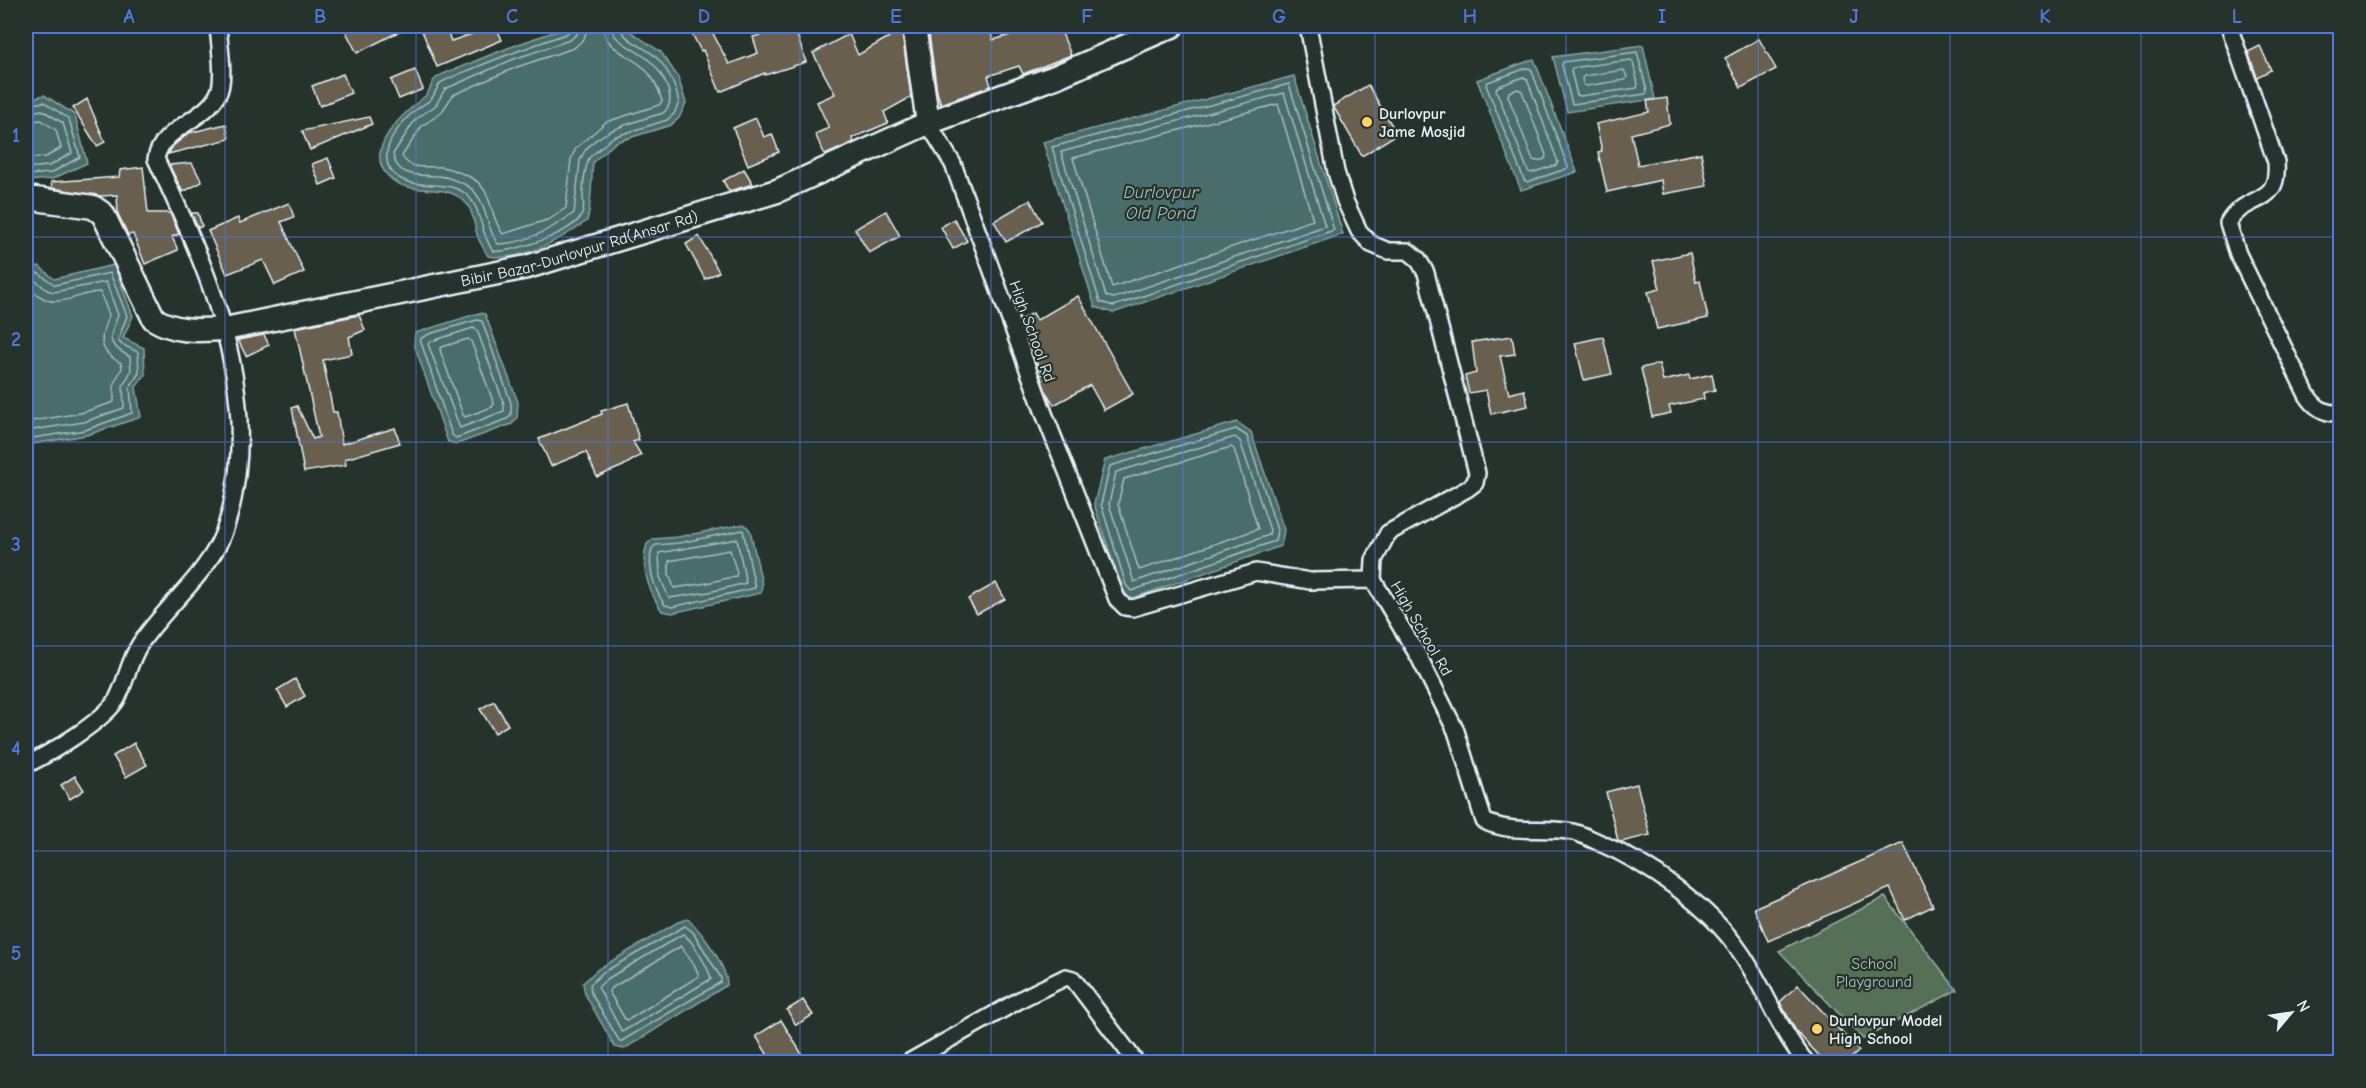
<svg xmlns="http://www.w3.org/2000/svg" width="2366" height="1088" font-family="'Comic Neue',sans-serif">
	<rect width="100%" height="100%" fill="#26332d"/>
	<filter id="ink" filterUnits="userSpaceOnUse"><feTurbulence type="fractalNoise" baseFrequency=".0167" numOctaves="2"/><feDisplacementMap in="SourceGraphic" scale="12" xChannelSelector="R" yChannelSelector="G"/><feConvolveMatrix kernelMatrix="1 2 1 2 8 2 1 2 1" color-interpolation-filters="sRGB"/></filter>
	<g filter="url(#ink)">
		<!-- green -->
		<polygon fill="#557057" stroke="#9eb0a8" stroke-width="1.5" points="1885,897 1957,990 1863,1039 1779,951"/>
		<!-- water -->
		<g fill="#486d6b" stroke="#88a2a3" stroke-width="1.5">
			<path d="M 573,26 L 622,26 L 661,52 L 678,77 L 686,103 L 679,118 L 671,125 L 616,142 L 593,162 C 591,182 592,202 587,221 C 560,240 522,262 488,256 C 485,251 482,245 479,240 C 474,229 474,210 465,202 C 445,180 411,199 389,177 C 361,150 404,113 424,97 C 431,92 430,83 436,78 C 444,72 457,69 466,65 C 501,50 536,37 573,26 Z"/>
			<polygon points="1643,45 1655,99 1567,112 1553,57"/>
			<polygon points="1534,59 1577,172 1521,190 1477,80"/>
			<polygon points="1294,76 1343,234 1113,313 1095,307 1043,142"/>
			<polygon points="44,95 75,115 87,163 52,179 26,181 26,100"/>
			<polygon points="114,265 133,316 123,338 144,348 145,375 136,387 141,417 87,435 26,445 26,269 39,266 54,279"/>
			<polygon points="479,313 485,314 518,402 517,418 512,424 457,444 448,442 414,344 415,333"/>
			<polygon points="1237,422 1251,432 1284,530 1281,546 1130,599 1121,588 1094,504 1105,460"/>
			<path d="M 744,524 L 750,530 L 762,584 L 761,593 L 672,613 L 662,611 C 650,594 639,566 647,544 L 653,539 L 678,537 Z"/>
			<path d="M 688,919 C 702,932 727,966 727,985 L 624,1049 L 615,1047 L 585,994 L 583,983 L 598,969 L 678,922 Z"/>
		</g>
		<g fill="none" stroke-linecap="round" stroke-linejoin="round">
			<!-- shore -->
			<g stroke="#a8bcc0" stroke-width="1.5">
				<path d="M 571,26 L 570,31 L 566,34 C 534,45 503,56 472,69 C 462,73 451,77 442,82 C 436,86 436,95 430,100 C 424,105 417,108 411,114 C 397,127 376,154 393,173 C 412,193 444,177 466,194 C 482,207 480,234 493,251 C 510,254 576,232 582,214 C 585,208 583,202 583,196 C 583,184 585,169 589,158 L 613,137 L 667,120 L 674,114 L 679,102 C 675,85 668,68 655,56 C 645,47 621,39 620,26"/>
				<path d="M 578,26 L 577,34 L 570,40 L 514,59 L 445,89 L 436,105 L 415,120 L 393,154 C 396,178 420,175 438,176 C 446,176 457,181 464,184 C 488,195 484,226 498,244 C 524,244 553,228 574,213 L 580,161 C 589,131 638,121 663,113 C 680,100 661,71 649,60 C 639,52 627,47 617,38 C 613,35 612,31 612,26"/>
				<path d="M 588,26 L 584,39 L 574,48 L 517,67 L 453,95 L 441,113 L 422,126 L 402,156 C 411,172 426,165 441,167 C 449,168 459,172 468,176 C 494,187 488,215 503,234 L 550,219 L 566,208 L 571,159 L 576,148 L 606,122 L 659,105 L 662,101 C 659,89 653,77 644,68 C 629,54 604,49 603,26"/>
				<polygon points="1637,52 1647,91 1646,94 1572,104 1562,65 1563,62"/>
				<polygon points="1631,60 1633,62 1638,84 1637,88 1580,96 1577,95 1571,71 1572,68"/>
				<polygon points="1527,68 1531,69 1568,167 1566,169 1527,182 1524,180 1486,85 1488,82"/>
				<polygon points="1624,70 1627,77 1625,80 1586,86 1583,84 1582,78 1584,76"/>
				<polygon points="1523,77 1527,79 1558,162 1556,165 1531,173 1528,171 1496,90 1497,87"/>
				<polygon points="1289,84 1334,230 1114,306 1100,302 1052,147"/>
				<polygon points="1518,89 1522,91 1546,155 1545,159 1537,161 1533,160 1508,96 1509,92"/>
				<polygon points="1284,93 1325,226 1114,298 1106,296 1061,152"/>
				<polygon points="1278,104 1313,220 1112,287 1073,158"/>
				<polyline points="26,105 44,102 69,119 80,157 51,173 26,175"/>
				<polyline points="26,113 42,110 63,123 72,153 49,166 26,168"/>
				<polyline points="26,122 41,120 56,130 61,148 46,157 26,159"/>
				<polyline points="26,275 38,273 55,285 110,273 127,316 118,340 121,344 138,352 139,373 130,387 132,413 85,430 26,439"/>
				<path d="M 26,282 L 36,281 L 47,290 L 54,292 L 106,282 L 118,315 C 109,340 105,343 130,357 L 131,371 L 123,386 L 124,408 L 84,422 L 26,431"/>
				<path d="M 26,291 C 37,291 41,300 52,301 C 68,303 84,292 100,292 L 109,315 C 100,338 96,350 121,363 L 122,368 L 114,383 L 114,402 L 81,413 L 26,422"/>
				<polygon points="477,320 482,321 511,403 511,415 507,419 456,438 452,435 420,339 429,334"/>
				<polygon points="473,328 477,330 504,404 504,411 460,428 428,344 432,341"/>
				<polygon points="468,339 471,341 494,404 492,407 465,417 463,415 440,350 442,347"/>
				<polygon points="1236,429 1247,436 1277,530 1275,541 1131,591 1126,585 1101,504 1110,466"/>
				<polygon points="1235,437 1240,441 1270,530 1269,535 1134,582 1109,504 1116,472"/>
				<polygon points="1231,447 1234,449 1258,529 1139,570 1118,504 1124,479"/>
				<path d="M 743,530 L 755,588 L 672,607 L 665,605 C 654,590 647,566 652,548 L 656,545 L 679,543 Z"/>
				<polygon points="737,539 746,583 709,592 669,598 660,577 659,553"/>
				<polygon points="730,550 737,573 736,576 707,583 674,588 669,574 669,561"/>
				<polygon points="685,926 693,932 721,978 721,982 620,1042 591,993 590,985 602,973"/>
				<path d="M 683,934 C 692,939 709,969 711,979 L 622,1032 L 598,987 L 607,979 Z"/>
				<polygon points="681,946 695,966 699,976 628,1020 625,1019 609,992 610,989"/>
			</g>
		</g>
		<!-- building -->
		<g fill="#675f50" stroke="#e8f1f8" stroke-width="1.5">
			<polygon points="343,26 410,26 357,53"/>
			<polygon points="420,26 445,26 451,41 496,26 502,40 437,67"/>
			<polygon points="688,26 709,26 729,64 758,53 753,37 794,26 806,62 765,75 765,73 720,92 703,50 701,51"/>
			<polygon points="887,26 901,26 911,97 884,112 888,123 852,138 854,142 825,155 815,134 829,128 817,102 835,94 813,53 849,34 858,55 889,37"/>
			<polygon points="928,26 989,26 993,40 1042,26 1059,26 1071,55 1023,74 1019,66 988,76 991,86 941,104 937,92"/>
			<polygon points="1759,39 1776,69 1741,88 1725,58"/>
			<polygon points="2260,46 2271,70 2257,77 2248,52"/>
			<polygon points="415,70 423,89 399,99 391,80"/>
			<polygon points="343,74 351,93 320,106 312,86"/>
			<polygon points="1368,85 1397,134 1362,156 1333,106"/>
			<polygon points="1667,98 1670,124 1631,134 1638,165 1701,153 1707,186 1663,194 1661,180 1607,192 1598,152 1602,151 1596,124 1649,112 1647,101"/>
			<polygon points="87,99 105,142 97,146 73,108"/>
			<polygon points="369,117 372,124 310,150 302,131"/>
			<polygon points="756,118 764,137 772,134 779,152 748,165 733,128"/>
			<polygon points="226,124 229,139 168,154 173,146 189,133"/>
			<polygon points="328,158 336,178 320,185 312,164"/>
			<polygon points="192,163 202,182 183,192 169,165"/>
			<polygon points="143,167 148,213 170,213 179,234 172,237 178,250 145,264 133,234 128,235 118,214 117,195 101,196 52,188 51,182 119,177 120,170"/>
			<polygon points="744,169 753,184 729,191 723,181"/>
			<polygon points="1030,200 1042,222 1006,242 994,221"/>
			<polygon points="289,203 294,217 281,222 304,272 275,285 263,260 227,274 208,231 238,218 240,223"/>
			<polygon points="886,211 900,236 869,253 855,229"/>
			<polygon points="191,213 198,213 202,226 198,228"/>
			<polygon points="954,219 967,241 953,249 941,227"/>
			<polygon points="699,236 719,272 705,279 686,244"/>
			<polygon points="1690,253 1696,282 1700,281 1708,318 1657,329 1648,292 1660,289 1653,261"/>
			<polygon points="1078,296 1133,394 1104,410 1090,385 1054,405 1046,392 1040,375 1043,374 1034,358 1020,320 1033,313 1037,320"/>
			<polygon points="359,315 365,330 349,337 352,354 323,360 333,412 337,412 342,444 395,428 400,443 345,459 346,465 304,472 292,408 297,406 313,439 319,437 295,328"/>
			<polygon points="264,335 269,345 246,356 238,340"/>
			<polygon points="1512,336 1515,354 1500,356 1509,394 1524,390 1528,406 1491,414 1486,390 1469,393 1465,376 1476,373 1472,342"/>
			<polygon points="1603,337 1612,374 1584,380 1575,343"/>
			<polygon points="1659,364 1663,381 1689,375 1690,379 1712,374 1715,390 1703,393 1704,399 1669,406 1671,413 1652,417 1641,368"/>
			<polygon points="628,403 639,440 633,442 641,455 623,466 597,477 586,452 551,466 539,439 602,414 601,411"/>
			<polygon points="996,583 1005,599 977,614 968,599"/>
			<polygon points="295,679 305,696 287,707 277,690"/>
			<polygon points="494,701 508,725 495,733 480,709"/>
			<polygon points="134,743 147,765 126,777 113,756"/>
			<polygon points="75,776 84,790 70,799 61,785"/>
			<polygon points="1637,784 1650,835 1621,842 1618,841 1606,792"/>
			<polygon points="1903,843 1933,906 1905,920 1890,888 1768,941 1754,908"/>
			<polygon points="1798,985 1859,1051 1847,1062 1825,1062 1796,1031 1780,1002"/>
			<polygon points="803,1000 813,1015 796,1025 787,1010"/>
			<polygon points="781,1020 803,1056 791,1062 772,1062 756,1036"/>
		</g>
		<g fill="none" stroke-linecap="round" stroke-linejoin="round">
			<!-- street casing -->
			<g stroke="#e8f1f8" stroke-width="20">
				<g id="street">
					<polyline points="1308,26 1336,172 1345,201 1359,231 1371,244 1388,251 1408,251 1418,259 1426,273 1477,473 1475,483 1467,489 1388,533 1374,560 1373,580"/>
					<path d="M 2229,26 L 2276,162 C 2280,208 2246,192 2228,223 L 2238,254 L 2307,395 C 2315,408 2325,414 2340,413"/>
					<path d="M 928,123 L 953,164 L 1045,416 L 1117,599 L 1125,607 L 1133,608 L 1256,572 L 1310,581 L 1373,580 L 1419,657 L 1456,731 L 1484,821 C 1513,835 1543,826 1573,832 C 1582,834 1591,839 1598,842 C 1649,864 1710,906 1741,953 C 1765,988 1778,1029 1806,1062"/>
					<path d="M 26,765 C 49,754 104,721 117,699 C 126,682 129,661 140,644 C 163,609 198,583 218,545 C 229,524 234,498 237,475 C 251,363 202,258 156,159 C 161,127 204,122 218,94 C 226,80 219,43 218,26"/>
					<polyline points="909,1062 1025,997 1066,977 1073,979 1136,1062"/>
				</g>
			</g>
			<!-- secondary casing -->
			<g stroke="#e8f1f8" stroke-width="27">
				<g id="secondary">
					<polyline points="914,26 928,123"/>
					<path id="s1" d="M 26,200 L 35,199 L 93,207 L 103,214 L 154,319 C 177,333 200,330 225,329 L 527,267 L 777,191 L 928,123 L 1055,77 L 1172,26"/>
				</g>
			</g>
			<!-- street -->
			<use href="#street" stroke="#26332d" stroke-width="15"/>
			<!-- secondary -->
			<use href="#secondary" stroke="#26332d" stroke-width="22"/>
		</g>
	</g>
	<!-- grid -->
	<path fill="none" stroke="#5077e0" stroke-width="1.5" stroke-opacity="0.55" d="M 225,26 L 225,1062M 416,26 L 416,1062M 608,26 L 608,1062M 800,26 L 800,1062M 991,26 L 991,1062M 1183,26 L 1183,1062M 1375,26 L 1375,1062M 1566,26 L 1566,1062M 1758,26 L 1758,1062M 1950,26 L 1950,1062M 2141,26 L 2141,1062M 26,237 L 2340,237M 26,442 L 2340,442M 26,646 L 2340,646M 26,851 L 2340,851"/>
	<!-- markers -->
	<g fill="#ffd166" stroke="#26332d" stroke-width="2">
		<circle cx="1367" cy="122" r="6"/>
		<circle cx="1817" cy="1029" r="6"/>
	</g>
	<g text-anchor="middle" stroke-width="4.5" stroke-linejoin="round" paint-order="stroke">
		<!-- poi labels -->
		<g font-size="16" font-weight="bold" fill="#e8f1f8" stroke="#26332d" text-anchor="start">
			<text x="1379" y="119">Durlovpur<tspan x="1379" dy="18">Jame Mosjid</tspan></text>
			<text x="1829" y="1026">Durlovpur Model<tspan x="1829" dy="18">High School</tspan></text>
		</g>
		<!-- street labels -->
		<g font-size="16" fill="#e8f1f8" stroke="#26332d">
			<text dy="6" stroke="none"><textPath href="#s1" startOffset="633">Bibir Bazar-Durlovpur Rd(Ansar Rd)</textPath></text>
			<text transform="translate(1033 331) rotate(70)" y="6">High School Rd</text>
			<text transform="translate(1422 628) rotate(60)" y="6">High School Rd</text>
		</g>
		<!-- park labels -->
		<g font-size="16" fill="#adbdb8" stroke="#26332d">
			<text x="1874" y="969">School<tspan x="1874" dy="18">Playground</tspan></text>
		</g>
		<!-- water labels -->
		<g font-size="18" font-style="italic" fill="#a8bcc0" stroke="#26332d">
			<text x="1161" y="198">Durlovpur<tspan x="1161" dy="21">Old Pond</tspan></text>
		</g>
	</g>
	<!-- margin -->
	<rect width="2366" height="1088" fill="none" stroke="#26332d" stroke-width="66"/>
	<!-- north arrow -->
	<g transform="translate(2291 1013) rotate(61)" stroke="#26332d" stroke-width="4.5" paint-order="stroke">
	<path d="M0-4.5L10 22L0 15L-10 22Z" fill="#e8f1f8"/>
	<text y="-9" font-size="16" font-weight="bold" text-anchor="middle" fill="#e8f1f8">N</text>
	</g>
	<rect x="33" y="33" width="2300" height="1022" fill="none" stroke="#5077e0" stroke-width="2"/>
	<g font-size="20" text-anchor="middle" font-weight="bold" fill="#5077e0">
		<text x="129" y="23">A</text>
		<text x="320" y="23">B</text>
		<text x="512" y="23">C</text>
		<text x="704" y="23">D</text>
		<text x="896" y="23">E</text>
		<text x="1087" y="23">F</text>
		<text x="1279" y="23">G</text>
		<text x="1470" y="23">H</text>
		<text x="1662" y="23">I</text>
		<text x="1854" y="23">J</text>
		<text x="2045" y="23">K</text>
		<text x="2237" y="23">L</text>
		<text x="16" y="142">1</text>
		<text x="16" y="346">2</text>
		<text x="16" y="551">3</text>
		<text x="16" y="755">4</text>
		<text x="16" y="960">5</text>
	</g>
</svg>
